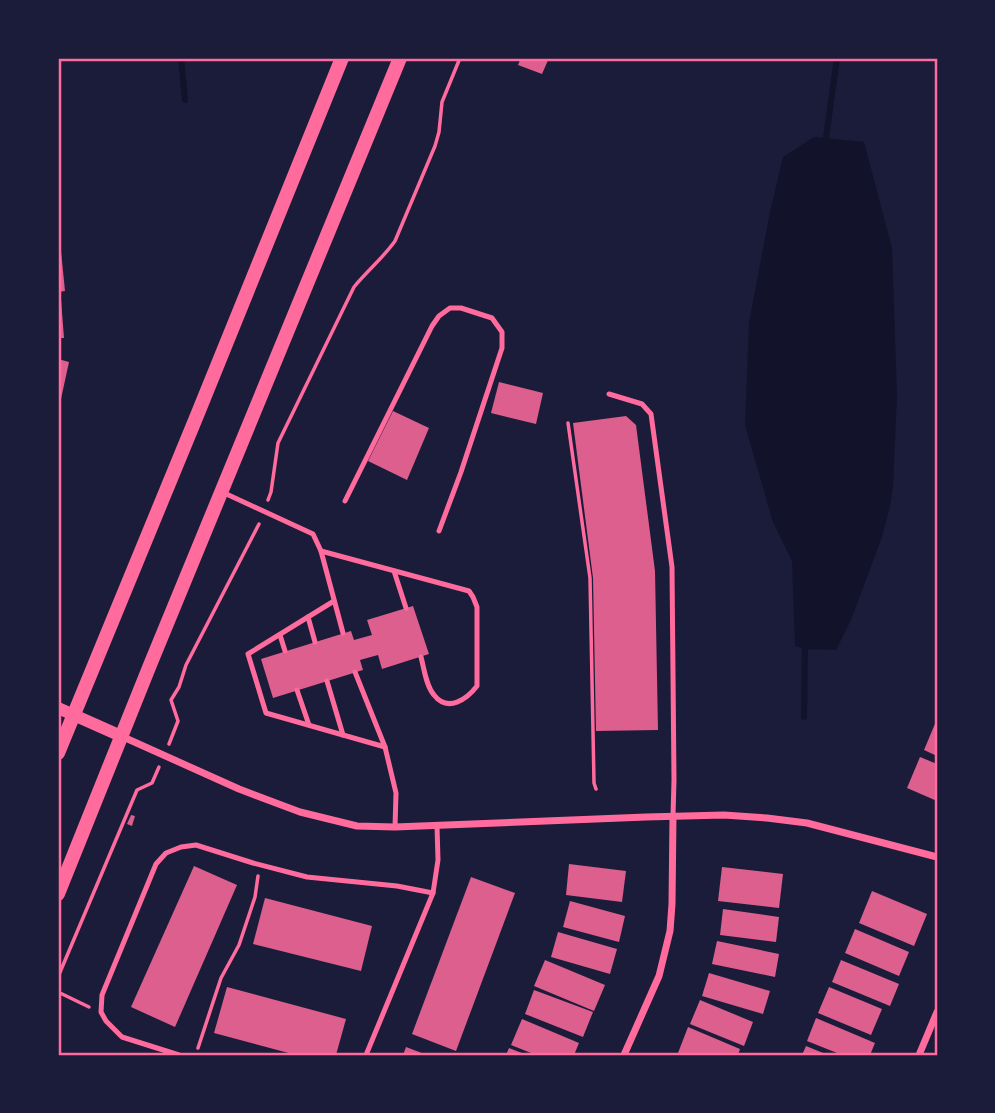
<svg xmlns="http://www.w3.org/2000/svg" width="995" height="1113" font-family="Mulish,sans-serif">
	<rect width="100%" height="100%" fill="#1b1b3a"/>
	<!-- water -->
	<polygon fill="#12122b" points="814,137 864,142 892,248 897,396 893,486 890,506 882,537 851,620 836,650 805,649 795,646 792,561 773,522 745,425 749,323 770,212 783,157"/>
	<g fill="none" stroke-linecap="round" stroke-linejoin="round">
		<!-- stream -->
		<g stroke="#12122b" stroke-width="6">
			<polyline points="181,58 185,100"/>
			<polyline points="825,145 837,58"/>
			<polyline points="804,717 805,642"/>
		</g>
	</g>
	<!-- building -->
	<g fill="#dd5f8e">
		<polygon points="521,58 549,58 542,74 518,65"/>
		<polygon points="58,251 61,251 65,291 58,292"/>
		<polygon points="58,299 61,299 64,338 58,338"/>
		<polygon points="58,359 69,362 61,399 58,398"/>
		<polygon points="499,382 543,393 536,424 491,413"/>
		<polygon points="393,411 429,428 407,480 368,461"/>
		<polygon points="626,416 636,425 655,571 658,730 596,731 593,578 573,423"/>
		<polygon points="413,606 429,654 382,669 378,655 360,660 363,670 273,698 261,659 351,631 354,640 372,635 367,620"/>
		<polygon points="937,719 937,756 924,750"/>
		<polygon points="920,757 937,764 937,801 907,788"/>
		<polygon points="131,815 135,816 132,826 127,824"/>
		<polygon points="569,864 626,871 622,902 566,895"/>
		<polygon points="194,866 237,885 175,1027 131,1007"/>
		<polygon points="722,867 783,874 779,908 718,901"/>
		<polygon points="471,877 515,893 456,1051 412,1034"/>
		<polygon points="872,891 927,914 914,946 859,923"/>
		<polygon points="265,898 372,926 361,971 253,944"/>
		<polygon points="570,901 625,916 619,942 563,927"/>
		<polygon points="723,909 779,917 776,942 720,935"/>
		<polygon points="855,929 909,952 899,976 845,953"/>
		<polygon points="558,932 617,949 610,974 551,957"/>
		<polygon points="717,941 779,954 775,977 712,964"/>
		<polygon points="545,960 605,985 594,1011 534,986"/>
		<polygon points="841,960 899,984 890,1006 832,982"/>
		<polygon points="709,973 770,991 763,1014 702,996"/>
		<polygon points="227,987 346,1019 336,1055 296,1055 214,1033"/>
		<polygon points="829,987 882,1009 871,1035 818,1013"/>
		<polygon points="534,990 593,1012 583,1037 525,1014"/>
		<polygon points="700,1000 753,1022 744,1046 690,1024"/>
		<polygon points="816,1018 875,1043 870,1055 842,1055 807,1041"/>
		<polygon points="522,1019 579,1043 574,1055 536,1055 511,1045"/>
		<polygon points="688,1027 740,1049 738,1055 683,1055 678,1053"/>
		<polygon points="806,1046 828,1055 802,1055"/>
		<polygon points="406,1047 427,1055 403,1055"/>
		<polygon points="509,1048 527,1055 506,1055"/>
	</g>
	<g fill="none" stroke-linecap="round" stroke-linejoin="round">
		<!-- path -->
		<g stroke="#ff6b9d" stroke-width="3.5">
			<polyline points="568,423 590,578 594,783 596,789"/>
			<path d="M 268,500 L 271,492 L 278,443 L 354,287 C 367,271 383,258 395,241 L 435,146 L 439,132 L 442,102 L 460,58"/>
			<polyline points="169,744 178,721 171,700 179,687 186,665 259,524"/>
			<polyline points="58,977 137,790 152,783 159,767"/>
			<polyline points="58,992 89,1007"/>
			<polyline points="198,1048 221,978 239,945 255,897 258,876"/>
		</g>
		<!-- service -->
		<g stroke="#ff6b9d" stroke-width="5">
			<polyline points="609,394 642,404 651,414 672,567 674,780 673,816"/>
			<polyline points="222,492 313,534 321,551 343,633"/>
			<polyline points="345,501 432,326 439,316 450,308 461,308 492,318 502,332 502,348 461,472 439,531"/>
			<path d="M 321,551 L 469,591 L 473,597 L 477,607 L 477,686 C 467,699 448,713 434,695 C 426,686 424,668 421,657"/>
			<polyline points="394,571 406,608"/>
			<polyline points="334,601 248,654 266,713 385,747"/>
			<polyline points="308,617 315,642"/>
			<polyline points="280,635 285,651"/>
			<polyline points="355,672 385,747 396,793 395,827"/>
			<polyline points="327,681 343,735"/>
			<polyline points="297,690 309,725"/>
			<polyline points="179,1055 122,1037 106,1021 101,1012 102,995 156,864 166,853 181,847 196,845 253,863 307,877 397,886 433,893"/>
			<polyline points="366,1055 433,893 438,860 437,826"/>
		</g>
		<!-- minor -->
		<g stroke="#ff6b9d" stroke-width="7">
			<polyline points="121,736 239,789 300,812 357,826 395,827 646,817 724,815 767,818 807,823 937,857"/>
			<polyline points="624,1055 659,976 670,931 672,904 673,816"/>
			<polyline points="919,1055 937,1012"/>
		</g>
		<!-- tertiary -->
		<polyline stroke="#ff6b9d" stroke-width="12" points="58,708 121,736"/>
		<!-- secondary -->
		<g stroke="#ff6b9d" stroke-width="14">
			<polyline points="58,753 198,413 342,58"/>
			<polyline points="58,894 150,665 400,58"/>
		</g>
	</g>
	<!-- border -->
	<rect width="995" height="1113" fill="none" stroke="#1b1b3a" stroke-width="119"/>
	<rect x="60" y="60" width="876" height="994" fill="none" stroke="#ff6b9d" stroke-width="2.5"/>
</svg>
